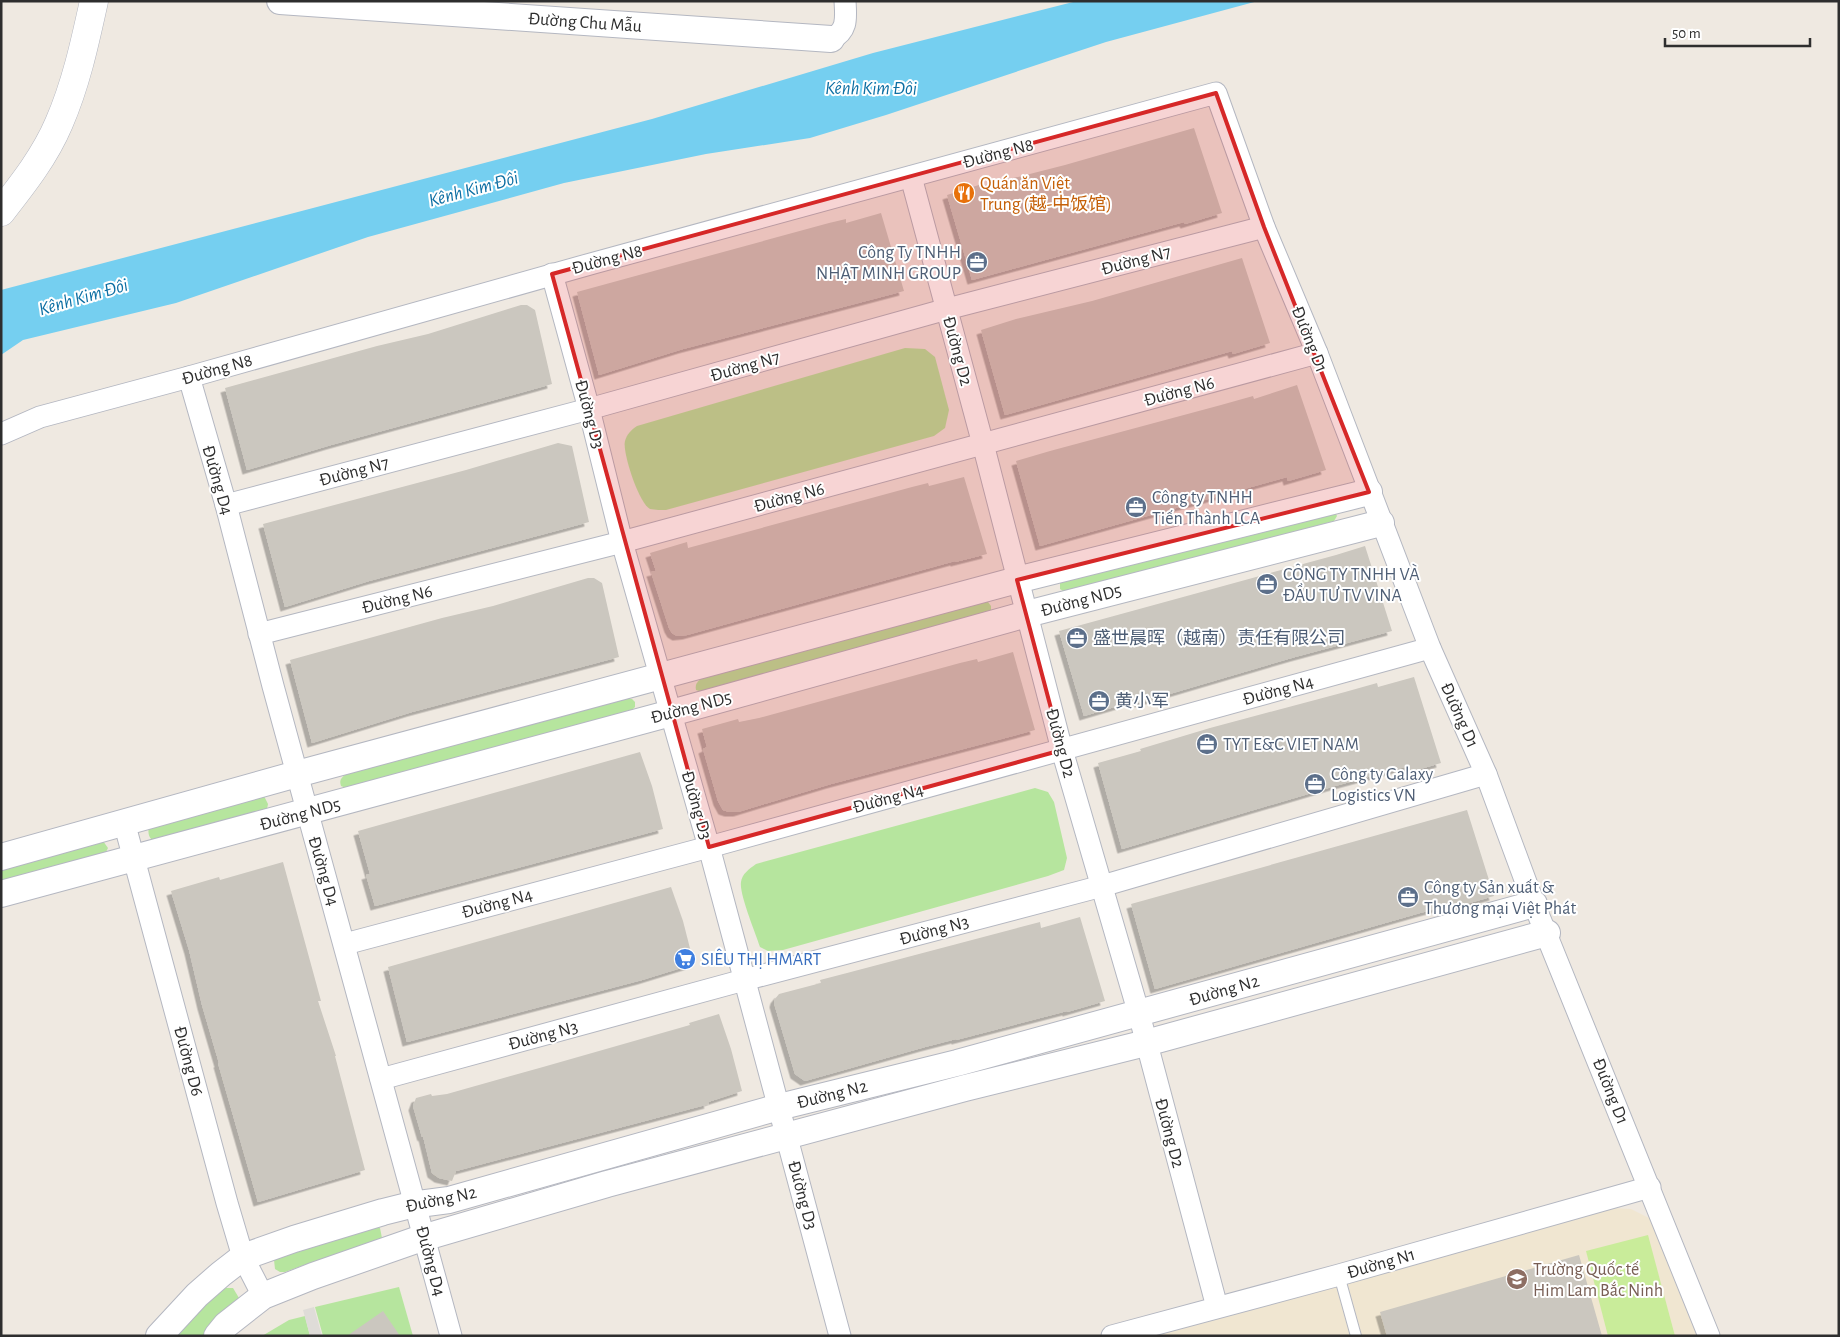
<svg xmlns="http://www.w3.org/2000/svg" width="1840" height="1337" font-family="'Alegreya Sans','Noto Sans SC',sans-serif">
	<defs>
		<filter id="shadow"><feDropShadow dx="-4.5" dy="4.5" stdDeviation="0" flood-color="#0004"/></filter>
	</defs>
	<rect width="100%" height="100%" fill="#efe9e1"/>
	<!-- education -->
	<polygon fill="#f0e6d1" points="1612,1208 1631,1209 1657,1222 1697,1336 1149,1336"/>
	<!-- green -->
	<g fill="#b6e59e">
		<path d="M 905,348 L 925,349 L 935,357 L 949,410 L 945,428 L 934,436 L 666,510 C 662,510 655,510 650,509 C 639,504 622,452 625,441 C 627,434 631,430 637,426 Z"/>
		<polygon points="1334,510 1337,516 1334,521 1323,524 1078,589 1063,591 1060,589 1060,583 1065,578"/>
		<path d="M 981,602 L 988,602 L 991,606 L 991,610 L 987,614 L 702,692 L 696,690 C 695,684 697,682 702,678 Z"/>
		<path d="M 625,698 L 632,699 L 635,702 L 635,707 L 631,711 L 346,788 L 341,786 C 339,780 341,778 346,774 Z"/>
		<path d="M 1035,788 L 1048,792 L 1054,802 L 1067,858 L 1064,870 L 1048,876 L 783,950 L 768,951 L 760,947 C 756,934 739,894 741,882 C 742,874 749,869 756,864 Z"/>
		<path d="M 264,796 L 268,804 L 267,809 L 152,840 C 148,836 148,832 149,826 Z"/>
		<polygon points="103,841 108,848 106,852 1,883 1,866"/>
		<polygon points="377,1226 380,1228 382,1238 373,1246 304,1265 285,1272 280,1272 275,1269 274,1260 278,1257"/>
		<polygon points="399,1287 413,1336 323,1336 315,1307"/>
		<polygon points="226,1288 233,1288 239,1298 202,1336 174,1336 184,1324 220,1291"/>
		<polygon points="305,1316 310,1336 262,1336 289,1320"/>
	</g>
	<!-- pitch -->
	<polygon fill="#c9ec9a" points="1648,1235 1675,1336 1608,1336 1586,1251"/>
	<!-- plaza -->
	<polygon fill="#dfdcd8" points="314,1307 322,1336 310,1336 303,1310"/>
	<!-- water -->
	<polygon fill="#75cff0" points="1077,1 1258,1 1106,42 886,115 810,138 706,154 564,183 368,237 176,303 23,340 1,355 1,290 652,119 873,53"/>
	<!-- building -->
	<g fill="#cbc7bf" filter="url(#shadow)">
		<polygon points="1194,128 1222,213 1185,224 1184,222 972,280 947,195 982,184 982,186 1065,165"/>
		<polygon points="881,213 904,291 683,349 599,375 577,292 829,223 846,219 846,223"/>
		<polygon points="1242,258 1270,343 1233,354 1232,351 1005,415 981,330 1016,319 1092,301"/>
		<polygon points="521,305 527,305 535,310 552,384 331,445 247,470 225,388 377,346 428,334"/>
		<polygon points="1297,385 1326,470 1288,481 1287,477 1040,546 1016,461 1050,451 1221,405 1253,396 1254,399"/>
		<polygon points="558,443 572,446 589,522 369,581 285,607 263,524 466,470"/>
		<polygon points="964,477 987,554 955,562 955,561 687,635 677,636 672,633 669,628 651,572 656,571 650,553 687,542 688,548 912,487 928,483 929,486"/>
		<polygon points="1365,546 1392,631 1295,657 1139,703 1138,700 1084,716 1059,631 1336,555"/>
		<polygon points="588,578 594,578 602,583 619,657 412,712 312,743 290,660 442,618 493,606"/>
		<polygon points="1013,652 1035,730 831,784 738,812 729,812 723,810 718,801 703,749 707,747 702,729 738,719 739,722 759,718 960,663 977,659 978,662"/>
		<polygon points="1414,677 1441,763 1406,773 1405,767 1335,786 1122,849 1098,763 1141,751 1140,749 1210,728 1345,692 1377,683 1378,687"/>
		<polygon points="640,752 652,786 663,829 375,906 366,875 370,874 358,831"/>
		<polygon points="1467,810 1494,896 1459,906 1458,903 1420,913 1155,989 1131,904"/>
		<polygon points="283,862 321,1001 318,1001 336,1056 335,1056 365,1170 258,1202 218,1063 219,1063 202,1005 189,950 171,891 219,877 220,880"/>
		<polygon points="671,887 683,921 694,964 642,980 407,1042 388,967"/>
		<polygon points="1080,917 1105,1001 1067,1012 1067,1011 956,1040 956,1039 925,1047 805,1081 795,1074 774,1003 775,999 779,994 821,983 820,980 847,973 1040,922 1041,928"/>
		<polygon points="719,1014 731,1049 742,1091 708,1102 709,1104 456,1171 452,1181 439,1178 432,1173 423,1136 422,1137 413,1106 416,1098 431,1094 432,1096 447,1094 543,1067 690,1025 689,1023"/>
		<polygon points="1579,1255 1602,1336 1387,1336 1380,1312"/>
		<polygon points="383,1311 400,1336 347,1336"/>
	</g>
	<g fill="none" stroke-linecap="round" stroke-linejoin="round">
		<!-- service casing -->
		<g stroke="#b4b7c1" stroke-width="12">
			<polyline id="service" points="1339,1275 1356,1336"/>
		</g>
		<!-- minor casing -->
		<g stroke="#b4b7c1" stroke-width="23">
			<g id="minor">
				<path d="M 831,39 C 848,31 846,18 845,1"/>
				<polyline points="911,177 983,444 1062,750 1139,1014 1217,1307"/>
				<polyline points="552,274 589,409 622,542 709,847 840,1336"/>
				<polyline points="189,377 226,505 273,686 451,1336"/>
				<polyline points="1,434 40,417 189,377 594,263 1216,93 1264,227 1317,353 1430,648 1486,774 1534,904 1709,1336"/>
				<polyline points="226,505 589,409 947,309 1264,227"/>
				<polyline points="259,634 622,542 1317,353"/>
				<polyline points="124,822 227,1203 243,1257 263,1296"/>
				<polyline points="345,944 709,847 1430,648"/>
				<polyline points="381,1079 744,980 1102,886 1486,774"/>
				<polyline points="1112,1336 1339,1275 1650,1187"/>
			</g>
		</g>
		<!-- tertiary casing -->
		<g stroke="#b4b7c1" stroke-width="28">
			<g id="tertiary">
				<polyline points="280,1 831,39"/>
				<polyline points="1,857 297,774 1017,580 1369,492"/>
				<polyline points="1,894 671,713 1027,614 1381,523"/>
				<polyline points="159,1336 197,1295 221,1274 243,1257 294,1239 383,1212 411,1205 449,1200 779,1107 957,1063 1534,904"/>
				<polyline points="217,1336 226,1325 263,1296 313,1276 419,1239 607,1184 965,1088 1146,1043 1547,933"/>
			</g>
		</g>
		<!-- secondary casing -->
		<g stroke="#b4b7c1" stroke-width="29">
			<path id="secondary" d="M 1,212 C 23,184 45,156 59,123 C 76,84 85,42 94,1"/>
		</g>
		<!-- service -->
		<use href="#service" stroke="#fff" stroke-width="10"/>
		<!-- minor -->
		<use href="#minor" stroke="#fff" stroke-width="21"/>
		<!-- tertiary -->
		<use href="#tertiary" stroke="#fff" stroke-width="26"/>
		<!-- secondary -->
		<use href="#secondary" stroke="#fff" stroke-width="28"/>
	</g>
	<!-- marked area -->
	<path fill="#d62828" fill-opacity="0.2" stroke="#d62828" stroke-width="4" stroke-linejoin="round" d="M 1216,93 L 1264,227 L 1369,492 L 1017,580 L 1062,750 L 709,847 L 552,274 Z"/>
	<!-- icons -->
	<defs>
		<g id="restaurant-disc" transform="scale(1.125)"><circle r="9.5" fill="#e8710a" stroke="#fff"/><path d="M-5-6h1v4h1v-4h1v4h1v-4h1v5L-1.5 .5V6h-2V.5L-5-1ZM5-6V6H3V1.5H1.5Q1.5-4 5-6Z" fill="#fff"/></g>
		<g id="office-disc" transform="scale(1.125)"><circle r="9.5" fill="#5c6f8a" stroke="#fff"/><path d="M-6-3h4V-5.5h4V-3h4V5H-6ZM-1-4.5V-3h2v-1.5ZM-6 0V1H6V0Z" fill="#fff"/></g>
		<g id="supermarket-disc" transform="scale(1.125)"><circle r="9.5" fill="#3f7fe0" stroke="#fff"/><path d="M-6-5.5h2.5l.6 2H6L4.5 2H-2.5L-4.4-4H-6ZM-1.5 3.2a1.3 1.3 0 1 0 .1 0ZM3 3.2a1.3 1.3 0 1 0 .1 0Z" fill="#fff"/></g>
		<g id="school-disc" transform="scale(1.125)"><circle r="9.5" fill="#8d6e63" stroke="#fff"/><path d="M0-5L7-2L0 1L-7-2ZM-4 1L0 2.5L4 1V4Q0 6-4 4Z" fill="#fff"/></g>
	</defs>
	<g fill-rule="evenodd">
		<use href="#restaurant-disc" x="964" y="193"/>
		<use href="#office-disc" x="977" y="262"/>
		<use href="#office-disc" x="1136" y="507"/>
		<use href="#office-disc" x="1267" y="584"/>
		<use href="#office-disc" x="1077" y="638"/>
		<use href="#office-disc" x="1099" y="701"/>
		<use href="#office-disc" x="1207" y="744"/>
		<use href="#office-disc" x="1315" y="784"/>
		<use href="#office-disc" x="1408" y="897"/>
		<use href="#supermarket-disc" x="685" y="959"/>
		<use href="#school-disc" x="1517" y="1279"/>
	</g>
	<g text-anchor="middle" stroke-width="4" stroke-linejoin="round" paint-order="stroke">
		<!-- street labels -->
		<g font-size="18" fill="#2e2e2e" stroke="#fff">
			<text transform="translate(585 22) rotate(4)" y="6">Đường Chu Mẫu</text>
			<text transform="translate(998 153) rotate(-15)" y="6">Đường N8</text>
			<text transform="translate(607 259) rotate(-15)" y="6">Đường N8</text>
			<text transform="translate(1136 260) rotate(-15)" y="6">Đường N7</text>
			<text transform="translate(1310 339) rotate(68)" y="6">Đường D1</text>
			<text transform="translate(958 351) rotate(75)" y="6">Đường D2</text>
			<text transform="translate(745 366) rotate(-16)" y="6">Đường N7</text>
			<text transform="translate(217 369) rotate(-16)" y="6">Đường N8</text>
			<text transform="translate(1179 391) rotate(-15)" y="6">Đường N6</text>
			<text transform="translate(590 414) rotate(75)" y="6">Đường D3</text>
			<text transform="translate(354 471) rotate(-15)" y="6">Đường N7</text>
			<text transform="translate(218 480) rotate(74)" y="6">Đường D4</text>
			<text transform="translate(789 497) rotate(-15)" y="6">Đường N6</text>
			<text transform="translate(397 599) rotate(-14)" y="6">Đường N6</text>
			<text transform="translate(1081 600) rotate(-15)" y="6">Đường ND5</text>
			<text transform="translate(1278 690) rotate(-15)" y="6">Đường N4</text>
			<text transform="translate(691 707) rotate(-15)" y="6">Đường ND5</text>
			<text transform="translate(1460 715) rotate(66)" y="6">Đường D1</text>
			<text transform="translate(1061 743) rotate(75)" y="6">Đường D2</text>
			<text transform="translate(888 798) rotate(-15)" y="6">Đường N4</text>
			<text transform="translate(697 805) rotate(74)" y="6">Đường D3</text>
			<text transform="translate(300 814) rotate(-15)" y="6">Đường ND5</text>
			<text transform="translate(324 871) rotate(74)" y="6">Đường D4</text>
			<text transform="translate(497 903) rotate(-15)" y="6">Đường N4</text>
			<text transform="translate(934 930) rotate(-15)" y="6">Đường N3</text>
			<text transform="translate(1224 990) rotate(-16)" y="6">Đường N2</text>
			<text transform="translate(543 1035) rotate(-15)" y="6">Đường N3</text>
			<text transform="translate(189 1061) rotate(75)" y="6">Đường D6</text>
			<text transform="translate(1611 1091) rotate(68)" y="6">Đường D1</text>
			<text transform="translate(832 1094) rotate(-14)" y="6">Đường N2</text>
			<text transform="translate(1170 1133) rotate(75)" y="6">Đường D2</text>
			<text transform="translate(803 1195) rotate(75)" y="6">Đường D3</text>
			<text transform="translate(441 1199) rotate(-12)" y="6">Đường N2</text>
			<text transform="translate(431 1261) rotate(75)" y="6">Đường D4</text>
			<text transform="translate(1381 1263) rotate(-16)" y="6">Đường N1</text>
		</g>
		<!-- food labels -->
		<g font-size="18" fill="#c56008" stroke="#fff" text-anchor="start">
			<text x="980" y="189">Quán ăn Việt<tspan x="980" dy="21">Trung (越-中饭馆)</tspan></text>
		</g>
		<!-- service labels -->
		<g font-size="18" fill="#4e5e75" stroke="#fff" text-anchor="start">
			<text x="961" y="258" text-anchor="end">Công Ty TNHH<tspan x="961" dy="21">NHẬT MINH GROUP</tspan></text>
			<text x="1152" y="503">Công ty TNHH<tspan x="1152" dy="21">Tiến Thành LCA</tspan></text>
			<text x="1283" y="580">CÔNG TY TNHH VÀ<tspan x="1283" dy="21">ĐẦU TƯ TV VINA</tspan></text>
			<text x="1093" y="644">盛世晨晖（越南）责任有限公司</text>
			<text x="1115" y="707">黄小军</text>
			<text x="1223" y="750">TYT E&amp;C VIET NAM</text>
			<text x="1331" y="780">Công ty Galaxy<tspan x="1331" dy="21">Logistics VN</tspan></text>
			<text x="1424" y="893">Công ty Sản xuất &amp;<tspan x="1424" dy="21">Thương mại Việt Phát</tspan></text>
		</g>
		<!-- shop labels -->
		<g font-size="18" fill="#366cbe" stroke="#fff" text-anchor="start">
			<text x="701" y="965">SIÊU THỊ HMART</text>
		</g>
		<!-- education labels -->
		<g font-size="18" fill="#785e54" stroke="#fff" text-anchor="start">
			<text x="1533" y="1275">Trường Quốc tế<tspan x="1533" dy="21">Him Lam Bắc Ninh</tspan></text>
		</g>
		<!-- water labels -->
		<g font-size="19" font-style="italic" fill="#0d6fa3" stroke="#fff">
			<text x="871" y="94">Kênh Kim Đôi</text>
			<text transform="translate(473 188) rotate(-15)" y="7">Kênh Kim Đôi</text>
			<text transform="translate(83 296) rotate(-16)" y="7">Kênh Kim Đôi</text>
		</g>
	</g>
	<!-- border -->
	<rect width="1840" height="1337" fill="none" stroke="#2e2e2e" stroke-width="5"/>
	<!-- scale -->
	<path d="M1665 38v8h145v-8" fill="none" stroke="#2e2e2e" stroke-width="2.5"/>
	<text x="1672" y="38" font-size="15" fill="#2e2e2e" stroke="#ffffff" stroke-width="4" paint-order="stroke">50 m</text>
</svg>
